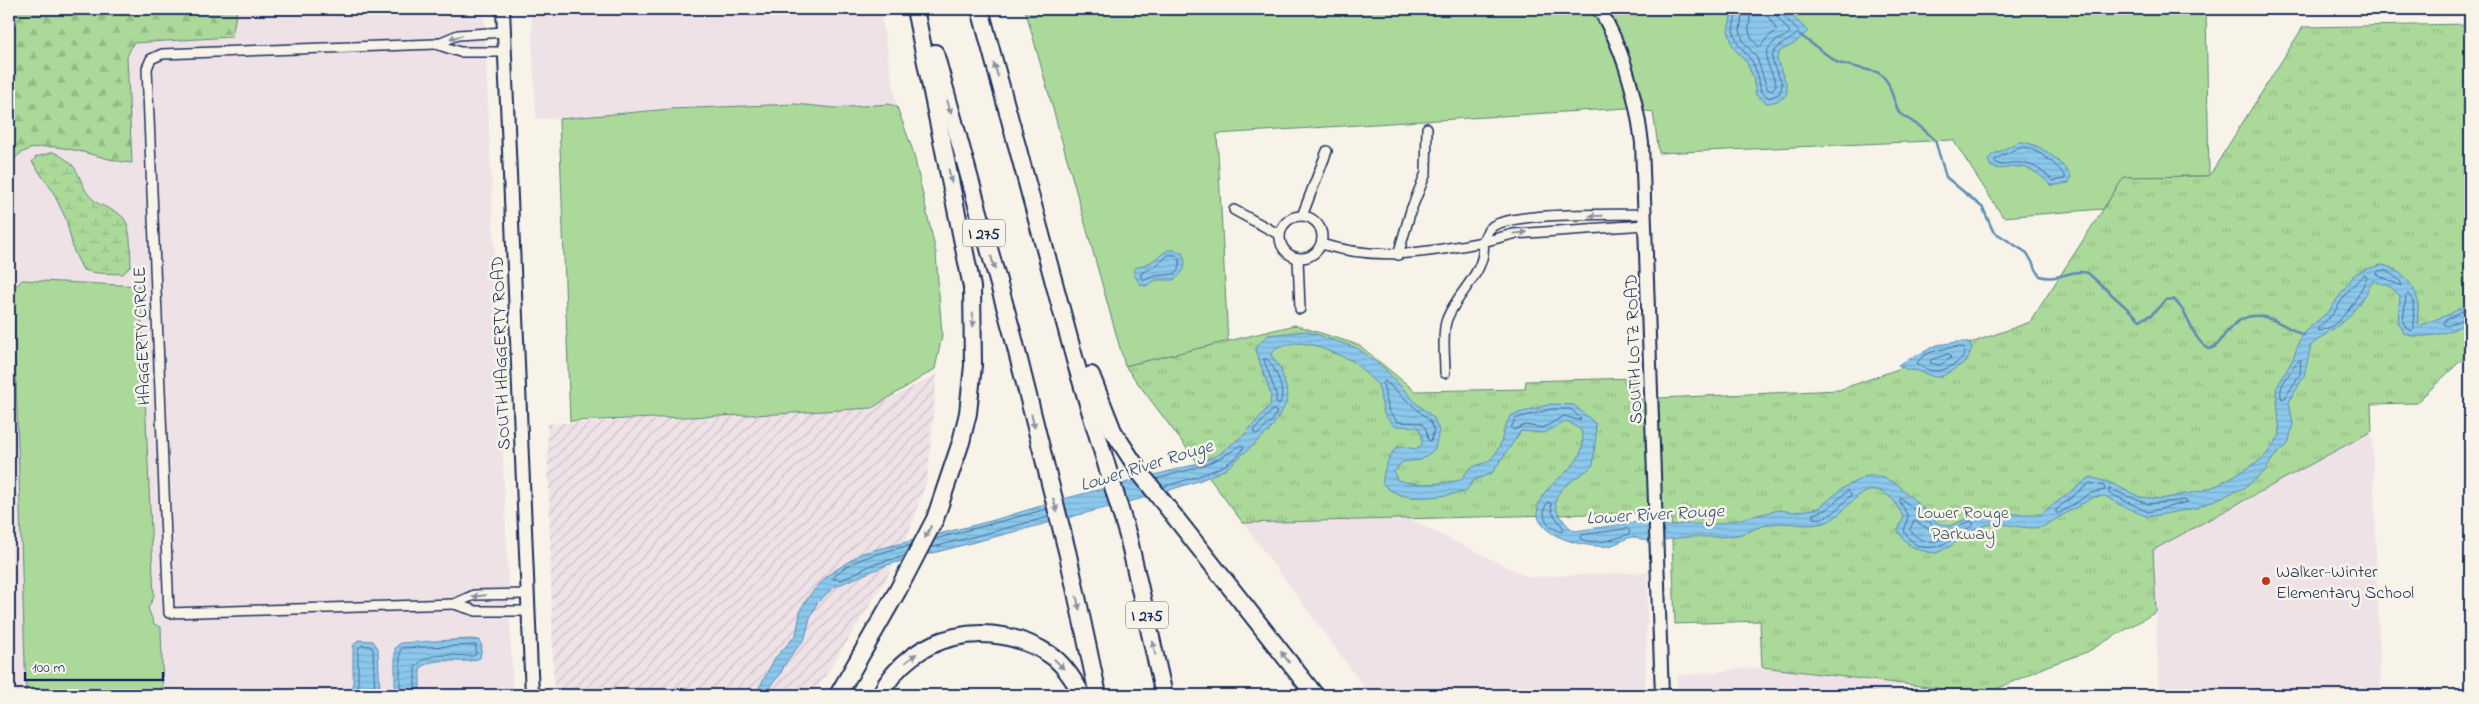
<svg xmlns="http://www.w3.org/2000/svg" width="2479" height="704" font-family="'Indie Flower',sans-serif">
	<defs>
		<pattern id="industrial-furrows" width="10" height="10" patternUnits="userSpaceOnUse" patternTransform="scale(1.25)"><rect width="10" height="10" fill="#efe2e7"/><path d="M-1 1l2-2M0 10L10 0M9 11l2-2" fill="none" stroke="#ccc2c9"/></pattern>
		<pattern id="forest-firs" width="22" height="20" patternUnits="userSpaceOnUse" patternTransform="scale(1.25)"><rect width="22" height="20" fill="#aad999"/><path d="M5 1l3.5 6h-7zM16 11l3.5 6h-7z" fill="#92bb86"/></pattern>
		<pattern id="wetland-marsh" width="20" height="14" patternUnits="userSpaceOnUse" patternTransform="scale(1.25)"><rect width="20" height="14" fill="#aad999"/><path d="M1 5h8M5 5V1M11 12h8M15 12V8" fill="none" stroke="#92bb86"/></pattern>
		<pattern id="park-tufts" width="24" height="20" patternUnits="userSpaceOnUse" patternTransform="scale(1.25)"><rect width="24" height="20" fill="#aad999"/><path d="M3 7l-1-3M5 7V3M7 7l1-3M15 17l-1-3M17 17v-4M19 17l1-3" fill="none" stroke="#92bb86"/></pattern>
		<pattern id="water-rules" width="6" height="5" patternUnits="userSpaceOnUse" patternTransform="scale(1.25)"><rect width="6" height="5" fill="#8bc8eb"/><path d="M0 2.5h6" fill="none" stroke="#77accc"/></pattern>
	</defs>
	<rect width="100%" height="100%" fill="#f7f3e8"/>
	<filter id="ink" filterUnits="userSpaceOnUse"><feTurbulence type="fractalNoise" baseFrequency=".02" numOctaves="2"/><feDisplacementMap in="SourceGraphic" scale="10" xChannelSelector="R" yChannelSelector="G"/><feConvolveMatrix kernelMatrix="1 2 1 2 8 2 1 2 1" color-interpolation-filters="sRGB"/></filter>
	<g filter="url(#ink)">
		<!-- built -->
		<g fill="#efe2e7">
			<polygon points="9,9 484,9 513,695 9,695"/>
			<polygon points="531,9 880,9 897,107 536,119"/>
			<polygon points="2372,431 2381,695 2159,695 2153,550"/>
			<polygon points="1409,519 1528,577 1648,572 1645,695 1370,695 1243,523"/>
			<polygon points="1762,667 1900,684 1900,695 1678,695 1677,676"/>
		</g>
		<!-- industrial -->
		<polygon fill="url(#industrial-furrows)" points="937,374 927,480 908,535 885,581 813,695 554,695 547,424 872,408"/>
		<!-- grass -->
		<g fill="#aad999" stroke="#62847c">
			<polygon points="1025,9 2206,9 2209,176 2124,177 2103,209 2003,217 1953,140 1659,153 1653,112 1627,108 1217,134 1228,342 1125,366"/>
			<polygon points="795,104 835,108 889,104 897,107 913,151 936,253 942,336 935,369 872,408 776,414 570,421 559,119 670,109"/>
			<polygon points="22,280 140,286 154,597 148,608 154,624 161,627 163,695 26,695 13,289"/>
		</g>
		<!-- forest -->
		<path fill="url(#forest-firs)" stroke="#62847c" d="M 9,9 L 237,9 L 232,37 L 133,43 L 127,57 L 132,163 C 100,161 54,136 23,152 C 18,154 13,161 9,165 Z"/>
		<!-- wetland -->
		<path fill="url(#wetland-marsh)" stroke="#62847c" d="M 53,152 C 86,166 75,185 95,201 C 103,208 119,210 125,220 C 132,233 130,251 131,266 L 123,274 L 97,273 L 83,270 L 74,252 L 66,219 L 52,190 L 32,162 L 36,157 Z"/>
		<!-- park -->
		<polygon fill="url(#park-tufts)" stroke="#62847c" points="2470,24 2470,352 2416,403 2371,404 2372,431 2153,550 2156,612 2087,652 2047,666 1986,694 1762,667 1760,621 1675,624 1671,512 1243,523 1125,366 1295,325 1359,345 1415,391 1525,389 1526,381 1636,378 1637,399 1839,390 2030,322 2124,177 2209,176 2303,27"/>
		<!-- water -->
		<g fill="url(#water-rules)" stroke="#5e8bb3">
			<path d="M 1733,9 L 1785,9 L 1808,31 L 1794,44 L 1780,51 L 1777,58 C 1780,76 1803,99 1767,103 L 1756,95 L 1753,77 L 1747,63 L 1733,47 L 1728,30 Z"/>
			<path d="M 2019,142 C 2039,142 2060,160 2071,176 L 2069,183 L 2051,186 C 2041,175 2029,165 2014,167 C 2004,168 2001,170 1991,167 L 1988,160 L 1992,155 Z"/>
			<path d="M 1168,250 L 1176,250 L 1182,253 C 1188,264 1184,274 1173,280 L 1156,280 L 1146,286 L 1141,285 L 1134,275 L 1135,268 L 1151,262 Z"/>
			<path d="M 2381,265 C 2397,266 2417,286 2418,303 C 2419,311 2416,319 2419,326 L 2450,314 L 2470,302 L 2470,320 C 2455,332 2423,341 2405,334 L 2398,322 L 2400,296 L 2392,288 L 2373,280 L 2366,294 L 2348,318 L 2311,345 L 2304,376 L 2289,402 L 2293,424 L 2288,444 L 2273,458 L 2265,471 L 2246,487 L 2196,508 L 2148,517 L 2118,504 L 2105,496 L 2094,497 L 2042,527 C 2024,531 2006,521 1987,525 C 1968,530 1955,547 1936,553 C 1920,552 1905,546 1898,530 L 1903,518 C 1899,506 1890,493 1877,490 C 1852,490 1846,516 1824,523 C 1806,528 1789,521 1771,524 C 1757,526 1745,535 1731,536 C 1717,538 1703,536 1689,537 C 1676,537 1661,542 1648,541 C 1643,541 1638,537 1633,537 C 1625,538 1616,545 1608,546 C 1589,548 1543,539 1538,516 C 1532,481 1594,472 1581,430 L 1567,421 L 1544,433 L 1521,431 L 1492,473 L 1474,480 L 1465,492 C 1440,496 1402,505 1383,484 C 1381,477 1390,450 1398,447 C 1403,446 1410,448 1415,449 L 1422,445 L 1422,435 L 1418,427 L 1394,426 L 1384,414 L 1378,385 L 1353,361 L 1311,344 L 1294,343 L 1277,347 L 1271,355 L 1281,369 L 1288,396 L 1286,404 L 1270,430 L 1226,469 L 1201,480 L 1151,496 L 887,565 L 834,587 L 817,603 L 810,618 L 805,638 L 786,662 L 780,675 L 772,684 L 769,695 L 755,695 L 775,658 L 796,635 L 801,608 L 812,592 L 828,575 L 862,553 L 991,521 L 1067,498 L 1189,466 L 1218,455 L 1246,433 L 1270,405 L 1271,395 L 1255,348 L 1268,335 L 1306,331 L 1357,348 L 1384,368 L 1418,405 L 1433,417 L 1439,430 L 1435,449 L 1421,460 L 1402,462 L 1394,472 L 1397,480 C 1418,486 1440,484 1461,480 C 1464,476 1467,470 1471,468 C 1481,462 1488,466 1497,451 C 1504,440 1503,424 1512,415 L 1551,404 L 1574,405 L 1595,423 L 1596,434 L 1593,465 C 1581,478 1541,491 1561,517 C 1565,523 1569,528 1575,531 L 1638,522 L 1670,526 L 1685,524 L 1719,524 L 1779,510 L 1794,512 L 1819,508 L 1843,488 L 1866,476 L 1879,476 L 1897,484 L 1938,523 L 1950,526 L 1978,514 L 2041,514 L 2090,477 L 2113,484 L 2140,497 L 2161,499 L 2201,491 L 2218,485 L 2259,461 L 2266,455 L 2280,435 L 2276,389 L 2292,361 L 2302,334 L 2329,311 L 2354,275 L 2363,270 Z"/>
			<polygon points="1956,342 1967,342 1972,347 1967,361 1943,376 1934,377 1916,370 1908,370 1898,365 1937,345"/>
			<path d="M 471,639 L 479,640 L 482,646 L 480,658 C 461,667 436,653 420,669 L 420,695 L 395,695 L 395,648 L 400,643 Z"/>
			<polygon points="358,640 373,641 378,648 380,695 353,695 353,646"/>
			<polygon points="1845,688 1876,693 1878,695 1829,695 1833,690"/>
		</g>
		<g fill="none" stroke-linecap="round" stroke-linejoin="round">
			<!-- shore -->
			<g stroke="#486c96" stroke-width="1">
				<path d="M 1737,9 L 1733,30 L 1738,44 L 1752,61 L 1758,75 L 1761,92 L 1769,98 L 1780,93 L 1782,85 C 1781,77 1775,71 1773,63 C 1768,46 1791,42 1799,32 L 1782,14 L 1781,9"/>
				<path d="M 1743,9 L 1740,30 L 1743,41 L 1757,58 L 1767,88 L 1771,91 L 1776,85 C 1773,70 1758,57 1773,43 C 1778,38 1786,38 1790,32 L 1777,17 L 1775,9"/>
				<path d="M 1751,9 C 1750,25 1744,36 1760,47 L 1767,38 L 1777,30 L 1769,18 L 1767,9"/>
				<path d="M 2020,147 C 2034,146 2057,164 2065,176 L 2065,179 L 2053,181 C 2037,165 2024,159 2001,165 L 1995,162 L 1996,159 Z"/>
				<path d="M 1169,255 L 1175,255 C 1183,260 1180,268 1175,274 L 1155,276 L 1145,280 L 1141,278 L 1141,273 L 1154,267 Z"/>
				<polygon points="2387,270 2401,282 2401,286 2376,274 2378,271"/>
				<path d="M 2364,275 L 2367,277 C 2359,296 2341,329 2318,331 L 2318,328 L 2333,314 L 2348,291 Z"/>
				<polygon points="2408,294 2413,301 2414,329 2412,331 2406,328 2403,322 2406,296"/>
				<polyline points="2470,307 2444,321 2443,324 2447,326 2470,316"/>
				<path d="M 1956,347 L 1965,348 L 1963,358 C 1947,371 1934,376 1917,364 C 1922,351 1944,349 1956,347 Z"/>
				<polygon points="1949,354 1951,358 1940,365 1930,363 1931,360"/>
				<path d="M 1264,359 L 1267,359 C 1276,369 1287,393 1279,405 L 1276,403 L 1276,394 Z"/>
				<path d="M 2301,360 L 2300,374 L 2285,398 L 2282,399 C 2276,386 2292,372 2298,361 Z"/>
				<polygon points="1385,381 1430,421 1434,430 1431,441 1428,440 1426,429 1421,423 1398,422 1389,412 1383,384"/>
				<polygon points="1552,409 1571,409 1581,419 1578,420 1564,416 1543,428 1525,425 1514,430 1511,428 1515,419"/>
				<polygon points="1273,410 1277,412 1272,421 1258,434 1255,434 1254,431"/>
				<path d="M 1157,479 C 1189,469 1212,466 1241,445 L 1244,446 C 1237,469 1183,480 1163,487"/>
				<polygon points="2090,483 2104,486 2105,490 2091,493 2060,513 2056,513 2056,510"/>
				<polygon points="2109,489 2148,504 2185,500 2188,502 2148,512 2109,493"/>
				<path d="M 1848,491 L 1851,495 C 1840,506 1830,521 1813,518 L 1813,514 L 1826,510 Z"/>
				<path d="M 1901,498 L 1936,528 L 1951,531 L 1970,521 L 1974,524 C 1954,540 1922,564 1904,531 L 1908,517 L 1900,501 Z"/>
				<path d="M 1548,502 L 1551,503 L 1552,512 L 1564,529 L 1562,532 C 1548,529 1538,514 1548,502 Z"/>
				<path d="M 1914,521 L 1940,535 L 1940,539 C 1931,546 1916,539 1910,530 Z"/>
				<path d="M 1627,529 L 1630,531 L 1629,534 C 1615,539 1593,547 1580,538 L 1582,535 Z"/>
				<polyline points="935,539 1047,509"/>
				<polyline points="930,548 1049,517"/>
				<path d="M 905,556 L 871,565 L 842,580 L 833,579 C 843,560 891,550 911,545"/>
				<polyline points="358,695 358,649 362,645 370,646 373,650 375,695"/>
				<path d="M 400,695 L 400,651 L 402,648 L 476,645 L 476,654 L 473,656 C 454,656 426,650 415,668 L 415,695"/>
			</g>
			<!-- stream -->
			<path stroke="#5e8bb3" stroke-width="2.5" d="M 1800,35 L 1838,63 L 1877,72 L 1883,76 L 1888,83 L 1899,113 L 1922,128 L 1935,140 L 1946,177 L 1983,208 L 1993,231 L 2027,253 L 2040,276 C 2057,282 2072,268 2088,273 L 2140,320 L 2151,315 L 2166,300 L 2173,299 C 2190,313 2190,338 2209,349 C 2217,348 2221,340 2225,334 C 2252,300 2273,321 2303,335"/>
			<!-- street casing -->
			<g stroke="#1b2f5e" stroke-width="12">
				<g id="street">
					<polyline points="504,32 458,35 436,44 460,52 505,52"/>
					<polyline points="436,44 162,54 151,59 147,68 169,613 454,604"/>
					<polyline points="1234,210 1280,235"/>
					<path d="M 1645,214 C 1614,215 1514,212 1493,226 C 1487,230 1485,236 1483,242 L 1513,234 L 1645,225"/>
					<polyline points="1302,216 1327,151"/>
					<circle cx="1301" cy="237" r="21"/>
					<path d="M 1321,244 C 1377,261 1426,253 1483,242 C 1488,272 1454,295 1446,322 C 1442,337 1445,357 1445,373"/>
					<polyline points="1398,255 1411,210 1426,173 1427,128"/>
					<polyline points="1298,258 1300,309"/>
					<polyline points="527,594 474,595 454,604 476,611 528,611"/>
				</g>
			</g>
			<!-- secondary casing -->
			<g stroke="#1b2f5e" stroke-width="16">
				<g id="secondary">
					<polyline points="503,9 532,695"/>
					<path d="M 1599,9 C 1624,49 1636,96 1642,143 L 1662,695"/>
				</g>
			</g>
			<!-- highway casing -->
			<g stroke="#1b2f5e" stroke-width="20">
				<g id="highway">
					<polyline points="980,9 1076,364 1128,536 1164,695"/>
					<polyline points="935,53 1011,328 1068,555 1098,695"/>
					<polyline points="1091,375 1113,431 1141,474 1315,695"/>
					<polyline points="838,695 898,590 935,519 961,442 968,413 973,365 972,287 915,9"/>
					<path d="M 880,695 C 912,632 991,617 1049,654 C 1063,663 1074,680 1082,695"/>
				</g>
			</g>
			<!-- street -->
			<use href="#street" stroke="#f7f3e8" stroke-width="9"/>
			<!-- secondary -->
			<use href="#secondary" stroke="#f7f3e8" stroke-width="12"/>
			<!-- highway -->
			<use href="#highway" stroke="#f7f3e8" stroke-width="16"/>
		</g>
		<!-- one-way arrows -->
		<defs><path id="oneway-solid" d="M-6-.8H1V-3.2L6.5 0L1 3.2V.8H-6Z" transform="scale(1.25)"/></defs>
		<g fill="#8991a3">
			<use href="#oneway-solid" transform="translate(456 37) rotate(164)"/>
			<use href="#oneway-solid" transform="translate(996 70) rotate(-107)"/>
			<use href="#oneway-solid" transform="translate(949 107) rotate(75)"/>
			<use href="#oneway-solid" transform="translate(950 176) rotate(78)"/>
			<use href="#oneway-solid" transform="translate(1596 216) rotate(178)"/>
			<use href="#oneway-solid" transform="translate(1520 233) rotate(-6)"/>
			<use href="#oneway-solid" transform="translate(993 263) rotate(75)"/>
			<use href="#oneway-solid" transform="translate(973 320) rotate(89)"/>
			<use href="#oneway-solid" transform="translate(1033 421) rotate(76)"/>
			<use href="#oneway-solid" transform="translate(1055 505) rotate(75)"/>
			<use href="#oneway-solid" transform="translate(928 532) rotate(116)"/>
			<use href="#oneway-solid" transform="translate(479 596) rotate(173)"/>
			<use href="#oneway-solid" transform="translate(1078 603) rotate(77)"/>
			<use href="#oneway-solid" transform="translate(1154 648) rotate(-102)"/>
			<use href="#oneway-solid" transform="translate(1285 657) rotate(-128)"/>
			<use href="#oneway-solid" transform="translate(911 658) rotate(-38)"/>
			<use href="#oneway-solid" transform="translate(1059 664) rotate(46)"/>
		</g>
	</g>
	<!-- markers -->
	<circle fill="#c8321e" stroke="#f7f3e8" stroke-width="2" cx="2266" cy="581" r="5"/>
	<g text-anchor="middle" stroke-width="5" stroke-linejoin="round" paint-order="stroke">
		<!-- shield labels -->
		<g fill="#f7f3e8" stroke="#5d6a87" stroke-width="1">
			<rect x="963" y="219.5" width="42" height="27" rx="4"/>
			<rect x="1126" y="601.5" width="42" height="27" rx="4"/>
		</g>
		<g font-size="16" font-weight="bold" fill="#1b2f5e">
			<text x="984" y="239">I 275</text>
			<text x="1147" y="621">I 275</text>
		</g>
		<!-- street labels -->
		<g font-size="18" fill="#1b2f5e" stroke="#f7f3e8">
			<text transform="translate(141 336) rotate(-92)" y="6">HAGGERTY CIRCLE</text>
			<text transform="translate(1633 349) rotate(-92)" y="6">SOUTH LOTZ ROAD</text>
			<text transform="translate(500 353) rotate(-92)" y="6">SOUTH HAGGERTY ROAD</text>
		</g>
		<!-- park labels -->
		<g font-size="18" fill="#3f5a6d" stroke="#f7f3e8">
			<text x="1963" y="518">Lower Rouge<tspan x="1963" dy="21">Parkway</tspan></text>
		</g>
		<!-- poi labels -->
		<g font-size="18" fill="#1b2f5e" stroke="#f7f3e8" text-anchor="start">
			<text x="2276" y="577">Walker-Winter<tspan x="2276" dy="21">Elementary School</tspan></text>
		</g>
		<!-- water labels -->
		<g font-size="19" font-style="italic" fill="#375581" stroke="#f7f3e8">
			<text transform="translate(1146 464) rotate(-17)" y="7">Lower River Rouge</text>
			<text transform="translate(1655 513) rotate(-3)" y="7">Lower River Rouge</text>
		</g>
	</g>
	<!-- margin -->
	<rect width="2479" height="704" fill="none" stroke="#f7f3e8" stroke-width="30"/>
	<rect x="15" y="15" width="2449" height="674" fill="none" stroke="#1b2f5e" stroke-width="2" filter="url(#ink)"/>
	<!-- scale -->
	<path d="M25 672v8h138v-8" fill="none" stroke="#1b2f5e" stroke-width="2.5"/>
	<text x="32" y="672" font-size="15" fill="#1b2f5e" stroke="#f7f3e8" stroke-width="4" paint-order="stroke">100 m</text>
</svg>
